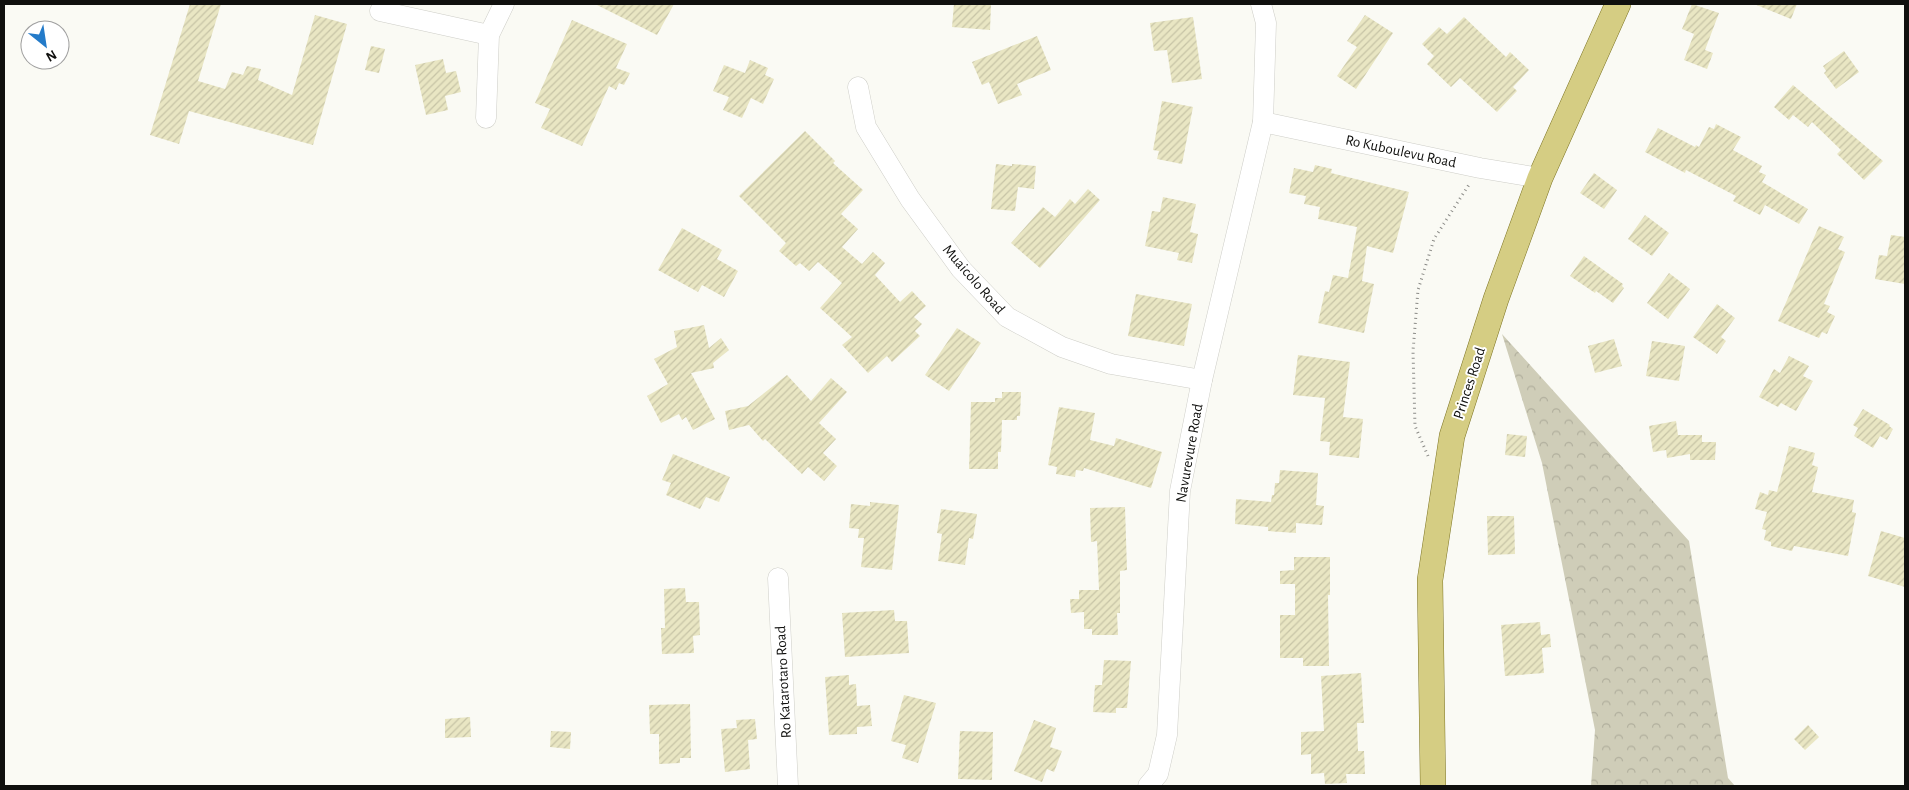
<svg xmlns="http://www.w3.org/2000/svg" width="1909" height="790" font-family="'Alegreya Sans',sans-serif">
	<defs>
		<pattern id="forest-crowns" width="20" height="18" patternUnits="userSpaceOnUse" patternTransform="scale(1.25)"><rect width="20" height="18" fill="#cfcdb8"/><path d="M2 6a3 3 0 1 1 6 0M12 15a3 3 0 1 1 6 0" fill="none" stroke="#b1af9d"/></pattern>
		<pattern id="building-hatch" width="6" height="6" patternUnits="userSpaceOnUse" patternTransform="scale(1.25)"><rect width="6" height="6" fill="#e9e6c3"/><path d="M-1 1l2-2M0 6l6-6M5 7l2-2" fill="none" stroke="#c7c4a6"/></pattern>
	</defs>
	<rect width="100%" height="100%" fill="#fafaf4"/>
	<!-- forest -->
	<polygon fill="url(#forest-crowns)" points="1502,334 1689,541 1728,778 1735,786 1591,786 1595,730 1542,463"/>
	<!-- building -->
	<g fill="url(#building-hatch)">
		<polygon points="190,4 221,4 198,81 225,89 232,72 243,75 247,66 261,69 258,80 292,95 315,15 347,24 313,145 189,111 179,144 150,135"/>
		<polygon points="595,4 674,4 657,35"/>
		<polygon points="954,4 991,4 990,30 952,27"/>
		<polygon points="1692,4 1719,13 1705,50 1713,53 1707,69 1684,60 1694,34 1682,29"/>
		<polygon points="1754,4 1797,4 1791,19"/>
		<polygon points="1365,15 1393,33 1356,89 1337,76 1357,47 1347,41"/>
		<polygon points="1193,17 1202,79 1172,83 1167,50 1154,51 1150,23"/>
		<polygon points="1464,17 1506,57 1510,52 1529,70 1513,87 1517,91 1497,112 1460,78 1451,87 1427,64 1434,56 1422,44 1439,27 1447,34"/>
		<polygon points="572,20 627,44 616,68 630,73 624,85 619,83 616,90 609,86 582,146 541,128 550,109 535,103"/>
		<polygon points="1037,36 1051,70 1017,84 1022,95 998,104 989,82 982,85 972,62"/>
		<polygon points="371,46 385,49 379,73 365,70"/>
		<polygon points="1844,51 1859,72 1836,89 1824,73 1826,71 1823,66"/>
		<polygon points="443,59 446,73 456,71 461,92 445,96 448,110 426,115 415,65"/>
		<polygon points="750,60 768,68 765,75 774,79 763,104 751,98 742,118 723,110 729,97 713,91 724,65 745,73"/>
		<polygon points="1793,85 1883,161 1864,180 1837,154 1841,150 1812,122 1808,127 1793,115 1789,120 1774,107"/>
		<polygon points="1162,101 1193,107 1182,164 1157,159 1159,151 1153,150"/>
		<polygon points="1716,124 1741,137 1733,150 1762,166 1759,172 1766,175 1762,182 1808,209 1799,224 1765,205 1760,215 1733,201 1736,196 1686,170 1685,173 1645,152 1658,128 1695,147 1696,145 1699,147 1709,127 1714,129"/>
		<polygon points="805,131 835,161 833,163 863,190 841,214 858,229 842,247 862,264 873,252 885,263 875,275 900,302 912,291 926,306 914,317 922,324 915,331 920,336 892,362 887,356 868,373 842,345 852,337 820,308 842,283 818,262 809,271 800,263 796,266 779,251 786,243 739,196"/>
		<polygon points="996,164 1012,166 1012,164 1036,166 1034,189 1018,187 1015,211 991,209"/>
		<polygon points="1315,165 1332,169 1331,173 1409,192 1393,253 1367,246 1362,281 1374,284 1364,333 1318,323 1325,291 1329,292 1333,275 1348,278 1357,227 1318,219 1320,207 1304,204 1306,196 1289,193 1294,168 1313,172"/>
		<polygon points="1594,173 1617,190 1604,209 1580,193"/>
		<polygon points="1088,189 1100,200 1040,268 1011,243 1043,207 1055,217 1070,199 1075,204"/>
		<polygon points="1163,197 1196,204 1190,232 1198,234 1192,263 1177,260 1179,253 1145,246 1152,211 1160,212"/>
		<polygon points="1645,215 1669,233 1652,256 1628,239"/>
		<polygon points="1819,226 1844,237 1838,249 1845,252 1824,304 1830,306 1827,312 1835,316 1827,334 1822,332 1819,338 1778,321"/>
		<polygon points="682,228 722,250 717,259 738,271 724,297 702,285 698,292 658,270"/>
		<polygon points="1891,235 1905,237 1905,284 1875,279 1879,255 1887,256"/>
		<polygon points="1584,256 1623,284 1622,286 1624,288 1613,303 1596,291 1595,293 1570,276"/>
		<polygon points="1669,273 1690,289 1668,319 1647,303"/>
		<polygon points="1136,294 1192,304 1184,346 1128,336"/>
		<polygon points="1717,304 1735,318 1721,337 1726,341 1717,354 1693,337"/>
		<polygon points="704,325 709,348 721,338 729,350 713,363 714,368 691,373 715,419 693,430 686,417 682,420 679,414 661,423 647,396 668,384 654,359 677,347 674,331"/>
		<polygon points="957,328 981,343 949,391 925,375"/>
		<polygon points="1614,339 1622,366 1595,373 1588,346"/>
		<polygon points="1652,341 1685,346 1679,381 1646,376"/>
		<polygon points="1298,355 1350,362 1343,417 1363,419 1359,458 1329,455 1330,442 1320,441 1325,398 1293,395"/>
		<polygon points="1789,356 1809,366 1803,376 1813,381 1796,411 1781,403 1778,407 1759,397 1774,369 1780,373"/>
		<polygon points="787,375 811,401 831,378 847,392 819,423 836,439 823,453 837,466 824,481 808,467 802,474 765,439 763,441 749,425 729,430 725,411 748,406"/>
		<polygon points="1002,392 1021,392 1020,416 1017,416 1017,420 1002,420 1001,452 998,452 998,469 969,469 971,402 995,402 995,398 1002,398"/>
		<polygon points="1059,407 1095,413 1090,440 1114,446 1116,438 1162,452 1151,488 1084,468 1083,471 1076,470 1075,477 1056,474 1057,467 1048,465"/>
		<polygon points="1863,409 1890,425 1889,426 1893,429 1887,440 1880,436 1873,448 1854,436 1858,428 1853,425"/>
		<polygon points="1676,421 1678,435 1702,435 1702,442 1716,442 1715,460 1690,460 1690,454 1667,458 1666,450 1653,452 1649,426"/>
		<polygon points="1507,434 1527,436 1525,457 1505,455"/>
		<polygon points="1789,446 1815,453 1812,465 1818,467 1812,492 1854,500 1852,512 1856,513 1848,556 1794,546 1792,551 1771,546 1771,542 1764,540 1766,530 1762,529 1767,512 1755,509 1760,492 1768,495 1769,490 1777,492"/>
		<polygon points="673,454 730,477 719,502 706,497 700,509 666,495 671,483 662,480"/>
		<polygon points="1280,470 1318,473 1316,505 1324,506 1322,525 1296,523 1296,533 1268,531 1268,527 1235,524 1236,499 1271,502 1272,495 1274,495 1275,483 1279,483"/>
		<polygon points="870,502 899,505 892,570 861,567 864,538 858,538 859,529 849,528 851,504 870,506"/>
		<polygon points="1125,507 1127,570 1120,571 1120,613 1117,613 1118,635 1092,635 1092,629 1084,629 1084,612 1071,613 1070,599 1079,599 1079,590 1099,590 1097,541 1091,542 1090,508"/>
		<polygon points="941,509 977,514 973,539 969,538 965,565 938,561 942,534 937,533"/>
		<polygon points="1487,516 1514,516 1515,554 1488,555"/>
		<polygon points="1881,531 1905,538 1905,587 1868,576"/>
		<polygon points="1294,557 1330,557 1330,595 1328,595 1329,666 1303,666 1303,658 1280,658 1280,615 1295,615 1295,584 1280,584 1280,571 1294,570"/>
		<polygon points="685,588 686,602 699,602 700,635 693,636 694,653 662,654 661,628 665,628 664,589"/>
		<polygon points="894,610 895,621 907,621 909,653 845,657 842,613"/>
		<polygon points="1540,622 1541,635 1550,634 1551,647 1542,648 1544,673 1505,676 1501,625"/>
		<polygon points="1104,660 1131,661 1127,708 1116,708 1116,713 1093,712 1095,685 1102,685"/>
		<polygon points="1361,673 1364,723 1357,723 1358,751 1364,751 1365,774 1346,774 1347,783 1325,784 1324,773 1311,774 1311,754 1301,755 1301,732 1324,731 1321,676"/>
		<polygon points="849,675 849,685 856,684 857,706 870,705 872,726 857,727 857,734 829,735 825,677"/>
		<polygon points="904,695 936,703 918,763 902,758 906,745 891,741"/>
		<polygon points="690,704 691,758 680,758 680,763 659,764 659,734 650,734 649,705"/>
		<polygon points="470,717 471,737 445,738 445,719"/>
		<polygon points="755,719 757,739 748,740 750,769 725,772 721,729 737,728 736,720"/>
		<polygon points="1034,720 1056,728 1050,747 1062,751 1054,772 1047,769 1042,782 1014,771"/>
		<polygon points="1808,725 1819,737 1805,750 1794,739"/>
		<polygon points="551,731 571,732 570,749 550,747"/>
		<polygon points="960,731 993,732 992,780 958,779"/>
	</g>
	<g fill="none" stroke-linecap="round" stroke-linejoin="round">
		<!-- minor casing -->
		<g stroke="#cecec8" stroke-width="21">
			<g id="minor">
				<polyline points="380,11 489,35"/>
				<polyline points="858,87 866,127 910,199 961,269 1007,317 1062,347 1111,364 1202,380"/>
				<polyline points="486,118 489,35 504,4"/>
				<polyline points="1263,122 1480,168 1540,178"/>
				<polyline points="778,578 788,786"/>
				<polyline points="1148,786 1158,774 1167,735 1180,491 1202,380 1263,122 1266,23 1261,4"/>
			</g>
		</g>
		<!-- major casing -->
		<g stroke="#7e7525" stroke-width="26">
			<polyline id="major" points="1433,786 1430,580 1452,436 1496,299 1540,178 1618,4"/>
		</g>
		<!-- path -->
		<polyline stroke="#8a8a86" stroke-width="3" stroke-dasharray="1 4" stroke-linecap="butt" points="1428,456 1415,426 1413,351 1418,290 1434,239 1470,183"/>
		<!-- minor -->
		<use href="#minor" stroke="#fff" stroke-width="20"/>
		<!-- major -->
		<use href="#major" stroke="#d5cd83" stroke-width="25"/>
	</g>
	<g text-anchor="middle" stroke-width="4" stroke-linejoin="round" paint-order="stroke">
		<!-- street labels -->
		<g font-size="15" fill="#10100e" stroke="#fff">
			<text transform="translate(1401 151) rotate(12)" y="5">Ro Kuboulevu Road</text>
			<text transform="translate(974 279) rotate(49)" y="5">Muaicolo Road</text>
			<text transform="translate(1469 383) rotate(-72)" y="5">Princes Road</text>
			<text transform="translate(1189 453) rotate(-80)" y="5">Navurevure Road</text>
			<text transform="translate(783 682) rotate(-93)" y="5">Ro Katarotaro Road</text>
		</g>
	</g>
	<!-- border -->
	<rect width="1909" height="790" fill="none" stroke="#10100e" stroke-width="10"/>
	<!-- north arrow -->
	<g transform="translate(45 45) rotate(150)"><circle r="24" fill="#ffffff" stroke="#9f9f9f"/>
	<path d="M0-4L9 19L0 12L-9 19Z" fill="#247bc9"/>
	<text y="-8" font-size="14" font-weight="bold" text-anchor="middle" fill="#10100e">N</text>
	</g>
</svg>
